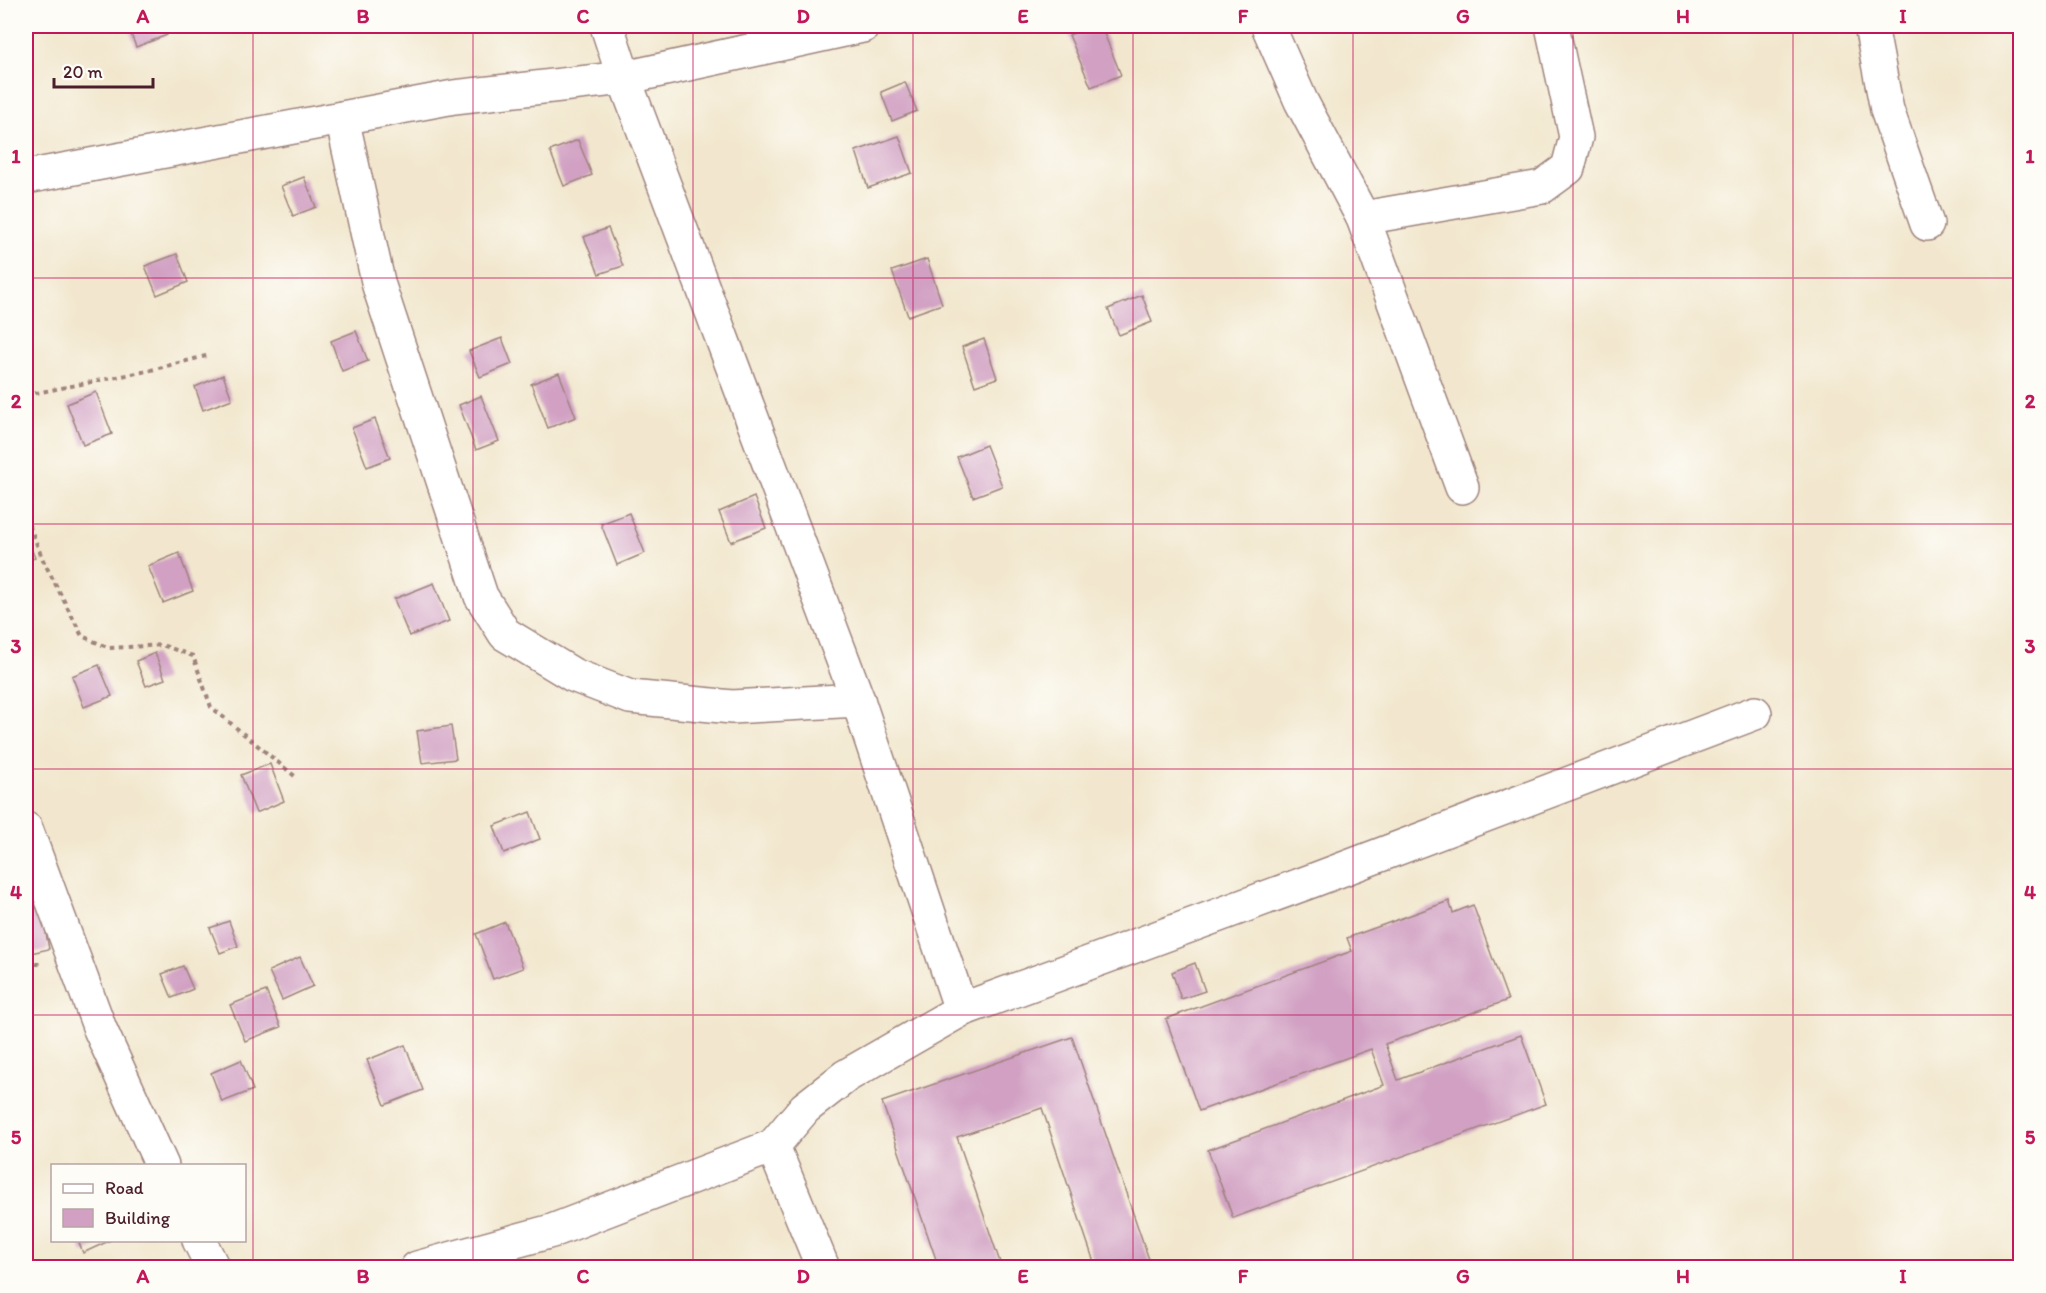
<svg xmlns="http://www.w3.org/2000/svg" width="2046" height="1293" font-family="Itim,sans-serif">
	<rect width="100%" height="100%" fill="#fdfcf7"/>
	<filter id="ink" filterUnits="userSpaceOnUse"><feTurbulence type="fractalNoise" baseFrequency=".0167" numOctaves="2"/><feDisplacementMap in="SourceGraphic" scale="12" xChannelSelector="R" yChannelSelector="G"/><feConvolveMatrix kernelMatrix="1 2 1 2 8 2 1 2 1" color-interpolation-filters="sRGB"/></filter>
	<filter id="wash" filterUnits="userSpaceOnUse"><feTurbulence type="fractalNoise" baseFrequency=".008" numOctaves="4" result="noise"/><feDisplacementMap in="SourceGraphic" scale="24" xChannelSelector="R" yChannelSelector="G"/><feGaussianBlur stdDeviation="1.35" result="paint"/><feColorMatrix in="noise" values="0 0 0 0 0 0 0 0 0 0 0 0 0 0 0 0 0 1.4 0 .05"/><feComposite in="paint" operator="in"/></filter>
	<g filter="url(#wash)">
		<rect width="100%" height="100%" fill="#f2e7ce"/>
		<g id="blocks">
			<!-- building -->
			<g fill="#d1a0c3">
				<polygon points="128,26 164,26 167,35 136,47"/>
				<polygon points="1091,26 1101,26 1121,75 1091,87 1069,35"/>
				<polygon points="905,82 917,111 892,121 881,92"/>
				<polygon points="899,136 912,173 868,188 856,151"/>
				<polygon points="578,140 592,175 564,186 550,151"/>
				<polygon points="304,177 316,207 293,216 281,186"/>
				<polygon points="608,228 623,266 599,274 584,237"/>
				<polygon points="177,254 188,282 157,295 145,266"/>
				<polygon points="927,259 942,304 908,316 892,271"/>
				<polygon points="1142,295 1152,322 1119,335 1108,309"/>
				<polygon points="356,331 368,361 342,371 331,341"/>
				<polygon points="502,338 512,364 480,377 469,351"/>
				<polygon points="984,339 997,378 975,386 962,347"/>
				<polygon points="559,373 576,417 548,428 531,384"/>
				<polygon points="223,375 232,399 203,410 195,387"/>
				<polygon points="96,392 112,434 83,445 67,404"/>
				<polygon points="481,396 499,441 476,450 459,405"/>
				<polygon points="375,419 390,458 367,467 352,428"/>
				<polygon points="986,445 1002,486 973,497 957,457"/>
				<polygon points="754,497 766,528 731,542 719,512"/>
				<polygon points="629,513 645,553 617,565 601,524"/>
				<polygon points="29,543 35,558 26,561 26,545"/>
				<polygon points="179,553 193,591 163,603 148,566"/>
				<polygon points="434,583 449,621 409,636 394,599"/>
				<polygon points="155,653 165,679 146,686 136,661"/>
				<polygon points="99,665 112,696 84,707 72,676"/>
				<polygon points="451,726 456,759 422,763 417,731"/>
				<polygon points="270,764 284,801 256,813 241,775"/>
				<polygon points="530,812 540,839 504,853 494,826"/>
				<polygon points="1449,901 1453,913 1473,905 1508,1000 1385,1044 1398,1080 1521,1035 1546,1104 1233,1218 1208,1150 1384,1085 1371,1049 1199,1111 1166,1019 1352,951 1347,938"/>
				<polygon points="41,907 49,949 26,954 26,910"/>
				<polygon points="229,921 238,946 220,953 210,928"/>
				<polygon points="505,922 523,968 493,979 476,934"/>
				<polygon points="300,957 313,986 282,1000 269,971"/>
				<polygon points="1195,963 1205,991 1181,999 1172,972"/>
				<polygon points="183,966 193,989 172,998 162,974"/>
				<polygon points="266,991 281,1027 245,1041 230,1005"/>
				<polygon points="1072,1037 1152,1268 1096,1268 1042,1108 957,1137 1002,1268 939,1268 882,1102"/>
				<polygon points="405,1045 423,1090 385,1105 367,1060"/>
				<polygon points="241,1060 253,1090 222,1102 211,1073"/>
				<polygon points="78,1240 111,1240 83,1253"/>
			</g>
		</g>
	</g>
	<g filter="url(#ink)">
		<use href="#blocks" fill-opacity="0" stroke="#9e837c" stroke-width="1.5"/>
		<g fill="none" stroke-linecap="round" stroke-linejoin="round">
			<!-- minor casing -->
			<g stroke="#9e837c" stroke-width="36">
				<g id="minor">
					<polyline points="607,26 624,78 858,700 961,1010"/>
					<polyline points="1268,26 1301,101 1363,218 1462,487"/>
					<polyline points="1871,26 1887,110 1927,224"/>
					<polyline points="342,118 379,286 481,596 505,634 573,675 630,697 732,707 858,700"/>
					<polyline points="26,177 454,97 624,78 863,26"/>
					<polyline points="1363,218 1542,187 1568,168 1576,137 1552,26"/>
					<polyline points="26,829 100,1029 162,1166"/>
					<polyline points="773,1146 823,1268"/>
					<polyline points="199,1240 213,1268"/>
					<polyline points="417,1268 552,1231 773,1146 805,1108 846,1076 961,1010 1314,880 1755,713"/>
				</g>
			</g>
			<!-- path -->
			<g stroke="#9e837c" stroke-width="4" stroke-dasharray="4.5 4.5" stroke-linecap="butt">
				<polyline points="26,395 147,371 210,355"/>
				<polyline points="26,517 43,560 82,636 109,648 162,645 193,656 211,707 297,778"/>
				<polyline points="26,964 40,964"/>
			</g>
			<!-- minor -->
			<use href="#minor" stroke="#fff" stroke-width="33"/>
		</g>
	</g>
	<!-- grid -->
	<path fill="none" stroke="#c2185b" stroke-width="1.5" stroke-opacity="0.55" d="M 253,26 L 253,1268M 473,26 L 473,1268M 693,26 L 693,1268M 913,26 L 913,1268M 1133,26 L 1133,1268M 1353,26 L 1353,1268M 1573,26 L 1573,1268M 1793,26 L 1793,1268M 26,278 L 2020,278M 26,524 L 2020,524M 26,769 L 2020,769M 26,1015 L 2020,1015"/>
	<!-- margin -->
	<rect width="2046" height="1293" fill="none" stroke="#fdfcf7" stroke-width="66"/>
	<!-- legend -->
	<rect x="51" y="1164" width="195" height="78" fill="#fdfcf7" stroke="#b5a4a5" stroke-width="1.5"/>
	<rect x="63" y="1184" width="30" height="9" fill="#ffffff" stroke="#b5a4a5" stroke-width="1.5"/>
	<text x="105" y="1194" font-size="18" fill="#4a1f2b">Road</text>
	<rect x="63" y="1209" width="30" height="18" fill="#d1a0c3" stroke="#b5a4a5" stroke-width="1.5"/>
	<text x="105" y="1224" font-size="18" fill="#4a1f2b">Building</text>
	<!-- scale -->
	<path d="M54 78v9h99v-9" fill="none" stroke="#4a1f2b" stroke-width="3"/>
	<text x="63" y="78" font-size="18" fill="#4a1f2b" stroke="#fdfcf7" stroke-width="4.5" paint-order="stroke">20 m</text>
	<rect x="33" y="33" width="1980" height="1227" fill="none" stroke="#c2185b" stroke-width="2"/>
	<g font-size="20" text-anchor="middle" font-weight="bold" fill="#c2185b">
		<text x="143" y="23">A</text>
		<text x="363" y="23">B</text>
		<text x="583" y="23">C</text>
		<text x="803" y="23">D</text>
		<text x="1023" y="23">E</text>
		<text x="1243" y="23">F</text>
		<text x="1463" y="23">G</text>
		<text x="1683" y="23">H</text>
		<text x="1903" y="23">I</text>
		<text x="16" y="163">1</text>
		<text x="2030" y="163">1</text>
		<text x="16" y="408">2</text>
		<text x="2030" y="408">2</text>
		<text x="16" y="653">3</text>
		<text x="2030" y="653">3</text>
		<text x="16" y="899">4</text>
		<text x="2030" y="899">4</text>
		<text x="16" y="1144">5</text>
		<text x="2030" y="1144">5</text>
		<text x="143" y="1283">A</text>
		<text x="363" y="1283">B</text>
		<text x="583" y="1283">C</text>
		<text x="803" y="1283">D</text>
		<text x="1023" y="1283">E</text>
		<text x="1243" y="1283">F</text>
		<text x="1463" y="1283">G</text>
		<text x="1683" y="1283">H</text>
		<text x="1903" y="1283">I</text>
	</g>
</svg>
